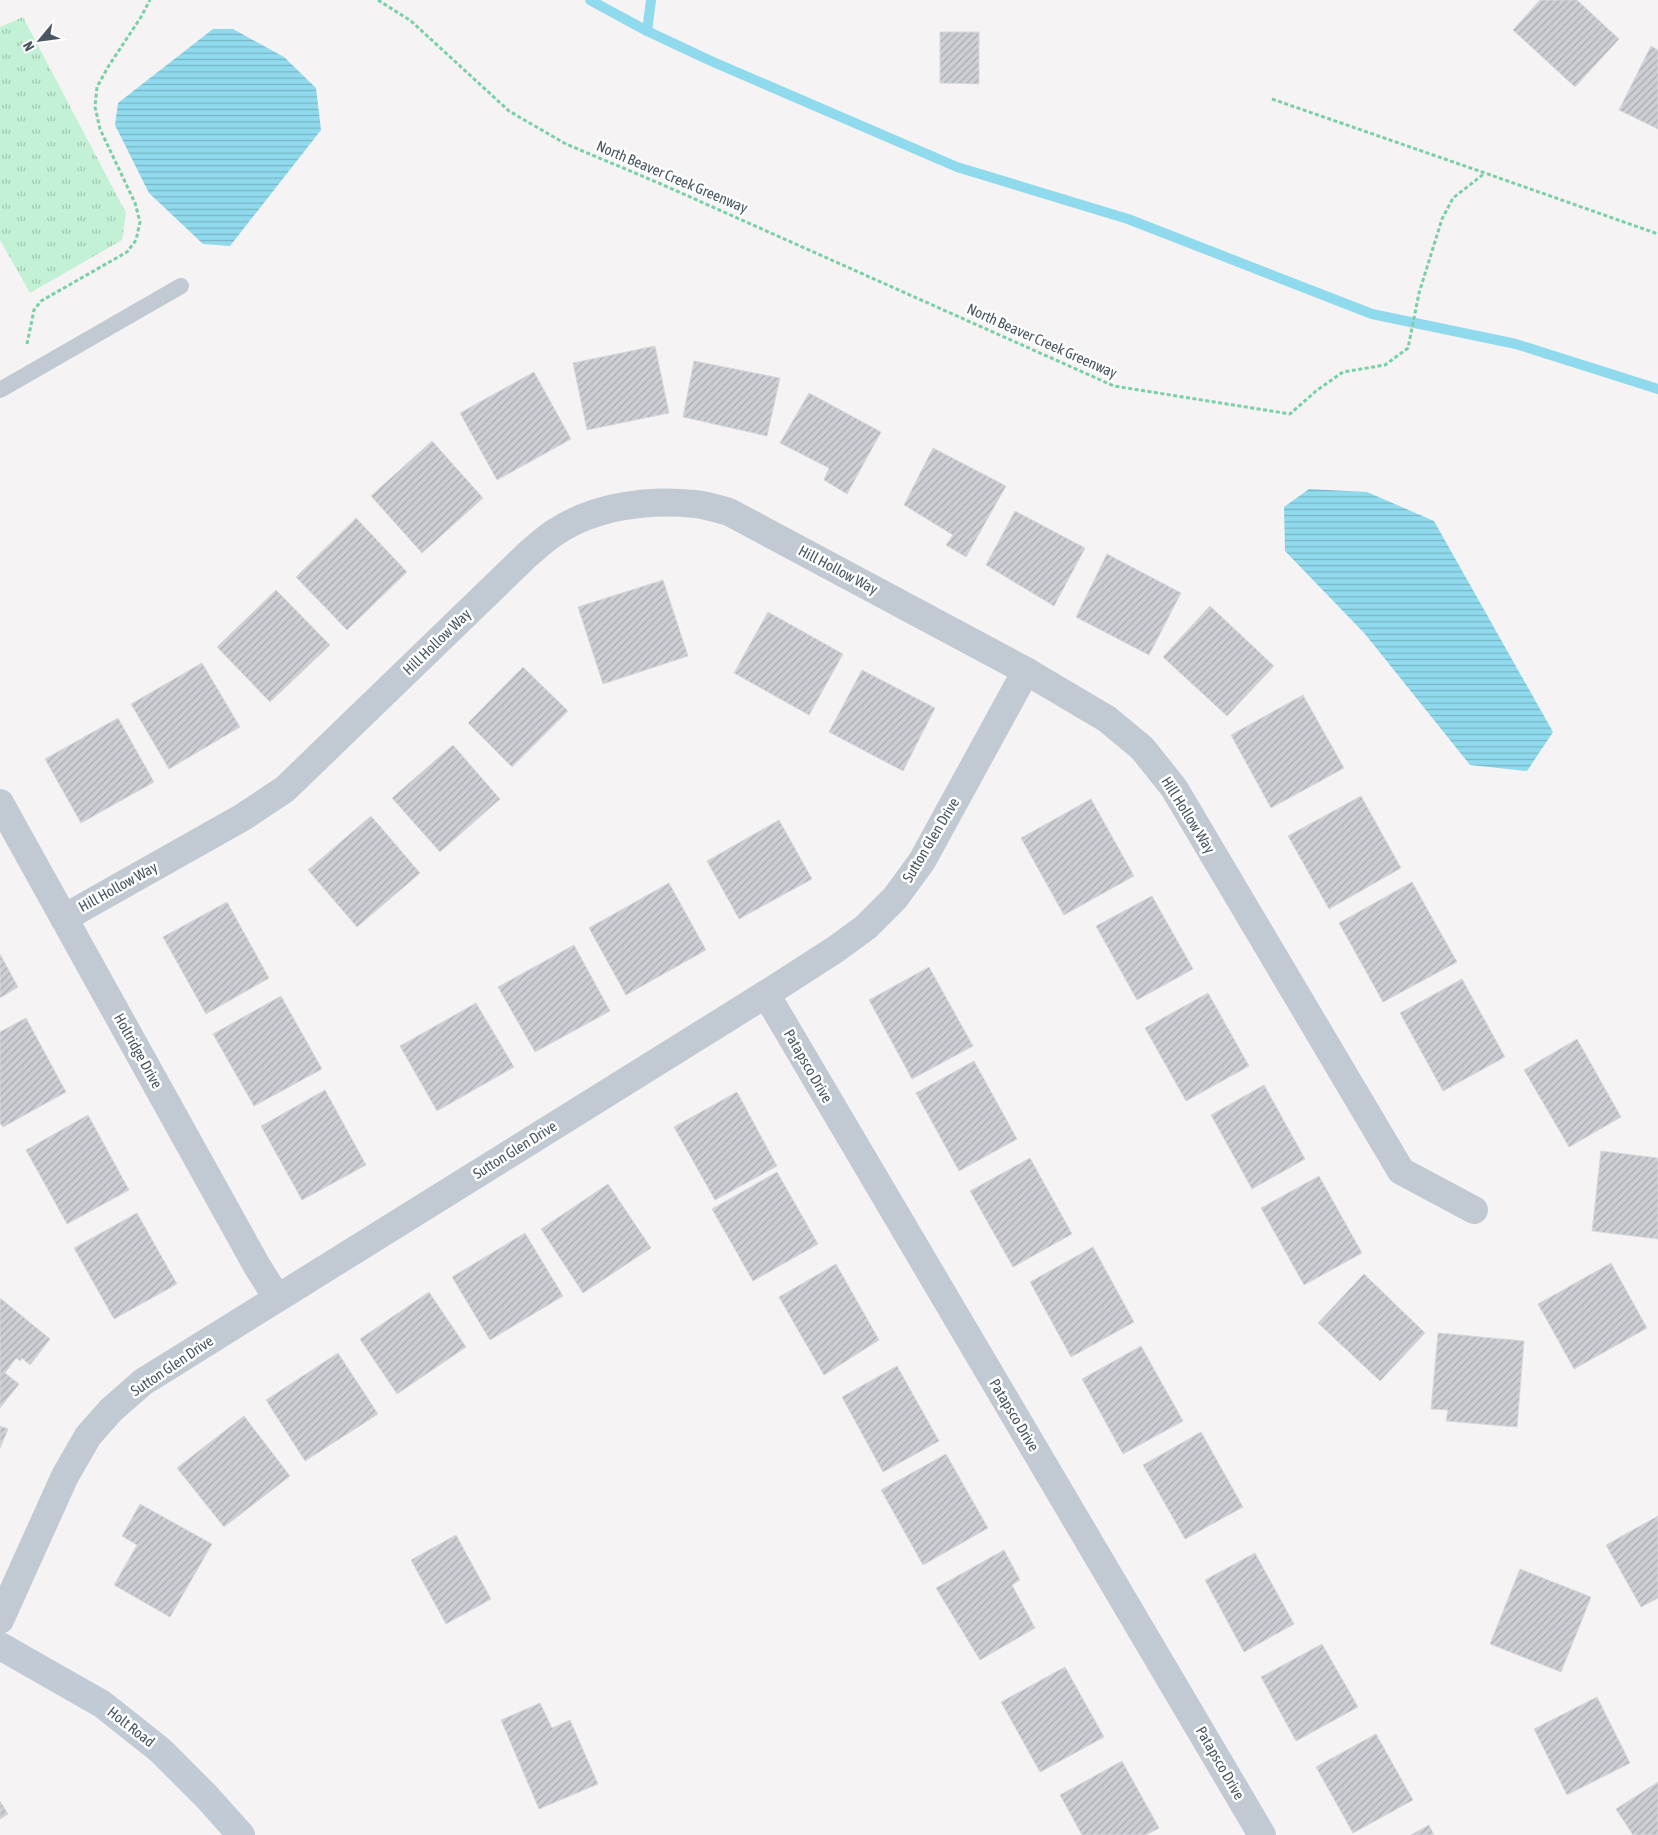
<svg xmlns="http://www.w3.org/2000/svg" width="1658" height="1835" font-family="'Asap Condensed',sans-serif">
	<defs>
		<pattern id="park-tufts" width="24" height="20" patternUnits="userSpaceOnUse" patternTransform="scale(1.25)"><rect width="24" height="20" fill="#c3f1d5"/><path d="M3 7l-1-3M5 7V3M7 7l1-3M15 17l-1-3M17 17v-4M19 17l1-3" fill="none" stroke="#a0c6b0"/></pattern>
		<pattern id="water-rules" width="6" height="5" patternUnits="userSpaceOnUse" patternTransform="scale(1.25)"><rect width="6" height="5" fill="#90daee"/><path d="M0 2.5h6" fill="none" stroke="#78b4c4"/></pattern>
		<pattern id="building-hatch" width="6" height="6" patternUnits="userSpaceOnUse" patternTransform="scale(1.25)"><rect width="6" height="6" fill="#cdcfd5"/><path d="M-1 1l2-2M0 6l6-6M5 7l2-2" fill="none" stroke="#a8abb0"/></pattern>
	</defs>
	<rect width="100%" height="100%" fill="#f5f3f3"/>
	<!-- park -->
	<polygon fill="url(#park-tufts)" points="23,17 126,213 122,240 30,293 0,240 0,27"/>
	<!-- water -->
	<g fill="url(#water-rules)">
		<polygon points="213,29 233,29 284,57 316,88 321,130 230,246 203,244 149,193 115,125 118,103"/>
		<polygon points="1309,489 1367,492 1434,521 1553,732 1527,771 1470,765 1365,634 1285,551 1284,507"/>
	</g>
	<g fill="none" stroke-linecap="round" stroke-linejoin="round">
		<!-- stream -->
		<g stroke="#90daee" stroke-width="10">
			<polyline points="590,0 647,31 711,61 957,167 1128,219 1372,314 1516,344 1658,389"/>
			<polyline points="647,31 651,0"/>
		</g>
	</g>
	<!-- building -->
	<g fill="url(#building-hatch)" stroke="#d7d9de">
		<polygon points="1540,0 1577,0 1619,39 1575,87 1513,30"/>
		<polygon points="940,32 979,32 979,84 940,83"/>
		<polygon points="1651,46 1658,50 1658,129 1619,110"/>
		<polygon points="655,346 669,413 587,430 573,363"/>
		<polygon points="694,361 780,378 767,436 683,417"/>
		<polygon points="534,372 571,439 497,480 460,413"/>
		<polygon points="809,393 881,432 847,494 824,480 829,468 780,443"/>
		<polygon points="432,441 483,498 422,553 371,496"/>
		<polygon points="933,448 1006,486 966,557 946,545 953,535 904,505"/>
		<polygon points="1015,511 1085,548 1054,606 986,565"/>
		<polygon points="356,518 407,572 347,630 296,577"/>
		<polygon points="1107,554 1181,593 1149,655 1076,617"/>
		<polygon points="663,580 688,656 603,684 578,607"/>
		<polygon points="276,590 330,645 270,702 217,647"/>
		<polygon points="1210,606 1274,666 1227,716 1163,657"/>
		<polygon points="768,612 843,654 809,715 734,673"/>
		<polygon points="202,663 240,727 169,769 131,704"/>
		<polygon points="523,667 568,711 512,767 468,723"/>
		<polygon points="862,670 935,708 903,771 829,732"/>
		<polygon points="1303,695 1344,768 1271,808 1231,735"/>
		<polygon points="118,718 154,782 81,823 45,759"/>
		<polygon points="453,745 500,799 440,852 392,798"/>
		<polygon points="1361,796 1401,868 1329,909 1288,836"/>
		<polygon points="1091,799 1134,876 1064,915 1021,838"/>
		<polygon points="371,816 420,873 357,927 308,870"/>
		<polygon points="779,820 812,879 739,919 707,861"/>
		<polygon points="1412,882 1457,962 1383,1002 1339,923"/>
		<polygon points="669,883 706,950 626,995 589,928"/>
		<polygon points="1152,896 1193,969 1137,1000 1096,926"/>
		<polygon points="227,902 269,978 206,1014 163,937"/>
		<polygon points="574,945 610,1011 535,1052 498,987"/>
		<polygon points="0,954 18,987 0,998"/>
		<polygon points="929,967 973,1046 912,1079 869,1000"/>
		<polygon points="1462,979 1505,1057 1443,1091 1400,1013"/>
		<polygon points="1208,993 1249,1066 1186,1101 1145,1028"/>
		<polygon points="281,996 322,1069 254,1106 213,1034"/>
		<polygon points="476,1003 514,1067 437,1111 400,1046"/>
		<polygon points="26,1018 66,1092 3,1127 0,1123 0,1032"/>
		<polygon points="1577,1039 1621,1117 1569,1147 1524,1070"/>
		<polygon points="974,1061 1017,1139 959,1171 916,1093"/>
		<polygon points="1264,1085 1305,1159 1252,1189 1211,1115"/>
		<polygon points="325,1090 366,1165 302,1200 261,1126"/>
		<polygon points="737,1092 777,1166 715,1200 674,1127"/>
		<polygon points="88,1115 129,1190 67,1224 26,1150"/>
		<polygon points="1601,1151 1658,1158 1658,1239 1592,1231"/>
		<polygon points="1030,1158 1072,1234 1013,1267 970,1191"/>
		<polygon points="777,1172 818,1244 753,1281 712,1209"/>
		<polygon points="1319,1176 1362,1253 1304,1285 1261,1208"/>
		<polygon points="608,1184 651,1248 583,1293 541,1229"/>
		<polygon points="137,1213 177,1284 114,1319 74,1248"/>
		<polygon points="525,1233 563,1296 490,1340 452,1277"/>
		<polygon points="1093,1247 1134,1322 1071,1357 1030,1282"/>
		<polygon points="1611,1263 1647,1328 1574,1369 1538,1304"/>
		<polygon points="836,1264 879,1340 824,1375 779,1297"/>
		<polygon points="1364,1274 1425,1333 1380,1381 1318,1323"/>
		<polygon points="429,1292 466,1347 397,1394 360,1339"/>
		<polygon points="0,1298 50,1339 30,1365 22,1358 20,1361 16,1358 5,1373 19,1384 0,1408"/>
		<polygon points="1438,1333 1524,1341 1517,1427 1446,1421 1448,1410 1431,1409"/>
		<polygon points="1141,1346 1183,1421 1123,1454 1082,1379"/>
		<polygon points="338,1353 378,1414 305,1461 266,1400"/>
		<polygon points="897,1366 939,1441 883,1472 842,1397"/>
		<polygon points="244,1416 290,1476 224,1527 177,1468"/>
		<polygon points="0,1426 8,1429 0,1448"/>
		<polygon points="1201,1432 1243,1507 1185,1539 1143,1465"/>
		<polygon points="946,1454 988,1528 923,1565 881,1490"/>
		<polygon points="140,1504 212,1544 170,1617 114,1585 137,1545 122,1536"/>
		<polygon points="1658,1516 1658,1598 1641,1607 1606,1545"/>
		<polygon points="456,1535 491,1599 446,1624 411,1560"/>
		<polygon points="1004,1550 1020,1580 1012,1585 1035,1628 980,1660 936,1588"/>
		<polygon points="1255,1553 1294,1624 1244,1652 1205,1580"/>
		<polygon points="1520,1569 1591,1597 1561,1672 1490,1644"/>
		<polygon points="1322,1644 1358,1707 1296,1741 1261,1677"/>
		<polygon points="1065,1667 1104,1737 1040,1772 1001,1702"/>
		<polygon points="1597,1697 1630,1763 1567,1795 1534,1729"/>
		<polygon points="540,1703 552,1728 570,1720 598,1784 539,1809 501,1720"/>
		<polygon points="1376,1734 1413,1800 1353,1833 1316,1767"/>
		<polygon points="1122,1761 1159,1828 1146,1835 1082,1835 1060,1795"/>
		<polygon points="1658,1782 1658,1835 1633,1835 1616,1809"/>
		<polygon points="0,1801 8,1814 0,1819"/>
		<polygon points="1429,1825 1434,1835 1411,1835"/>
	</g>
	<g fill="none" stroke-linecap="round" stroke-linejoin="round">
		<!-- path -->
		<g stroke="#7ad0a6" stroke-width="3" stroke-dasharray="4 2.5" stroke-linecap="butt">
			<polyline points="378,0 411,21 509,111 566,144 661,184 1114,386 1290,414 1316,391 1343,372 1385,365 1408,348 1419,293 1442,219 1453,198 1485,173"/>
			<polyline points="1272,99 1485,173 1658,234"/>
			<polyline points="27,344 34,310 41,301 127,252 136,240 140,222 135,203 100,129 95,107 97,87 108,67 141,17 150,0"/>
		</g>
		<!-- lane -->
		<polyline stroke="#c1cad2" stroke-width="16" points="0,390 181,286"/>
		<!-- street -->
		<g stroke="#c1cad2" stroke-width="28">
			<polyline points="0,803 257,1266 277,1298"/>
			<path d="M 64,918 L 243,817 L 285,789 L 527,555 C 536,547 545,539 554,533 C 594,506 648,499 695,504 C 707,505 718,509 729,512 L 1026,671 L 1107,719 L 1142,748 L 1174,788 L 1401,1171 L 1474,1210"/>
			<polyline points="766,994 1262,1835"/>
			<polyline points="0,1620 65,1476 88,1436 111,1410 143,1382 766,994 836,949 866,927 895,898 922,861 1026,671"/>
		</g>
		<!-- secondary -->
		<polyline stroke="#c1cbd6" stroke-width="28" points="0,1646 102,1704 160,1750 207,1797 241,1835"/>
	</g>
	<g text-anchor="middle" stroke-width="5" stroke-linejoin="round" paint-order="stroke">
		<!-- street labels -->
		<g font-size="15" fill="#4a5661" stroke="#fff">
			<text transform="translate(672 177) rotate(23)" y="5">North Beaver Creek Greenway</text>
			<text transform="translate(1042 341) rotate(24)" y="5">North Beaver Creek Greenway</text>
			<text transform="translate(838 570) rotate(28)" y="5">Hill Hollow Way</text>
			<text transform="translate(437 642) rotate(-44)" y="5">Hill Hollow Way</text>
			<text transform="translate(1188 815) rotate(58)" y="5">Hill Hollow Way</text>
			<text transform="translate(931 840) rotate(-59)" y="5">Sutton Glen Drive</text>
			<text transform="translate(118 887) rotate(-29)" y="5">Hill Hollow Way</text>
			<text transform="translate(138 1051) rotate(61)" y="5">Holtridge Drive</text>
			<text transform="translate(808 1066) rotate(60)" y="5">Patapsco Drive</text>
			<text transform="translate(515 1150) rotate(-32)" y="5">Sutton Glen Drive</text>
			<text transform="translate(172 1366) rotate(-34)" y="5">Sutton Glen Drive</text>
			<text transform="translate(1014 1415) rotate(59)" y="5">Patapsco Drive</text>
			<text transform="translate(131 1727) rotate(38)" y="5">Holt Road</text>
			<text transform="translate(1220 1763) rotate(60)" y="5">Patapsco Drive</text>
		</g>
	</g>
	<!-- north arrow -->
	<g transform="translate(40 40) rotate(241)" stroke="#ffffff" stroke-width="4" paint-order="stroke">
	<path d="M0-4L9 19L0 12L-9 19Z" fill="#4a5661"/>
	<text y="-8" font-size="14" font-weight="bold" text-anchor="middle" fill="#4a5661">N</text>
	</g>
</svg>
